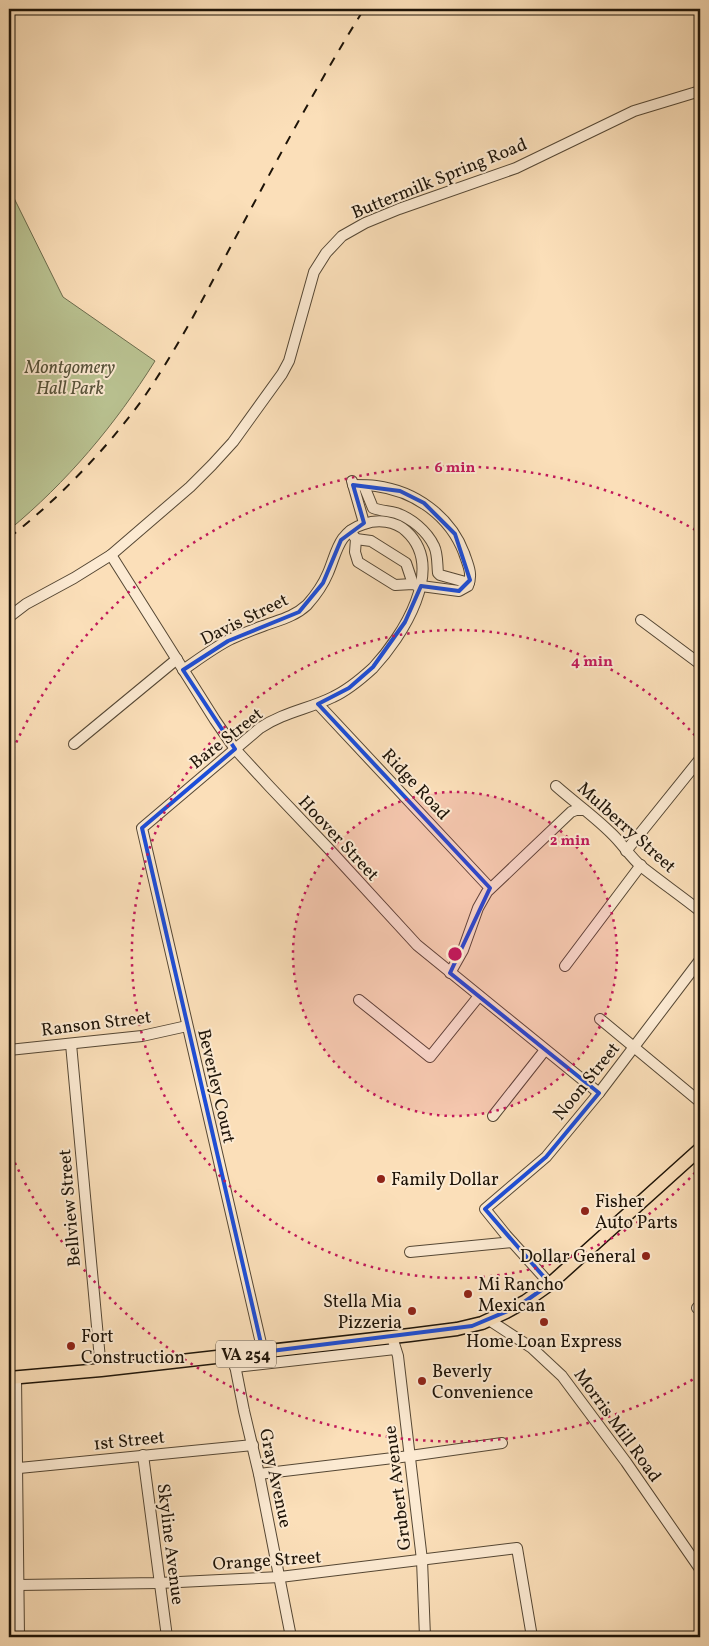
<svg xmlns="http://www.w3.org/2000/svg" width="709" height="1646" font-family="Vollkorn,serif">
	<rect width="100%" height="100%" fill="#fbdfb9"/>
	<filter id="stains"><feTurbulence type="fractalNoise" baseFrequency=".004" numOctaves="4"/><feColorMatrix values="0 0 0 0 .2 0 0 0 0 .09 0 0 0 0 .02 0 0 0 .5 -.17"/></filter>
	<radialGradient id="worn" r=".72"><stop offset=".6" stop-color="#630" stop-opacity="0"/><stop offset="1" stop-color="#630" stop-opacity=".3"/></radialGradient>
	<!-- green -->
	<path fill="#bac392" stroke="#6c6c4d" d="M 9,188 L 63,297 L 155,361 C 115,425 67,482 9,530 Z"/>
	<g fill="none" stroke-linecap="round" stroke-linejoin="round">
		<!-- minor casing -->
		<g stroke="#554734" stroke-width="12">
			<g id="minor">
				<polyline points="352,481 364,523"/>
				<path d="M 353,485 C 360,485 369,485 376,486 C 415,491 450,516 464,553 C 468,565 473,574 468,586 L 459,591 L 421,586"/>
				<path d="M 364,486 L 373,508 C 381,511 389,511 396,513 C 411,518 427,531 434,546 C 438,554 437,565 438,573 L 440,575 L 469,583"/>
				<polyline points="350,531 356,539 355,552 358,562 395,585 413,584 421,587"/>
				<polyline points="356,539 371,541 406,563 413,584"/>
				<polyline points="111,555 215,720 235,749 270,787 328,848 417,945 599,1093"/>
				<polyline points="9,617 26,604 74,578 111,555 190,487 212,465 233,442 282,374 289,361 314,272 326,253 342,236 365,223 399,209 516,168 634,111 700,91"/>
				<polyline points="641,620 700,664"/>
				<path d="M 183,670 C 199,659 215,647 231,639 C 242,634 252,630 263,626 C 279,620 294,617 307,605 C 315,596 323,585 328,573 C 337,552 338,532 364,524 C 378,519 395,521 406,531 C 447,568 402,637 373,668 C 361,679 348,690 333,697 C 309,709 284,712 260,728 L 142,828 L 263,1352"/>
				<polyline points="318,704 490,888"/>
				<polyline points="74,744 177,659"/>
				<path d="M 556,786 C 574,802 594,816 611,833 C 622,843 630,857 642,867 C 661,882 681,896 700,911"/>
				<polyline points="626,851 700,759"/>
				<polyline points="565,966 641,865"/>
				<polyline points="450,973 463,950 478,908 487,892 571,812 576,810 584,810"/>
				<polyline points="359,1000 430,1057 479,996"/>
				<polyline points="600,1019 700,1102"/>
				<polyline points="71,1044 101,1370"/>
				<polyline points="9,1050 142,1036 187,1026"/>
				<polyline points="493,1116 545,1050"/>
				<polyline points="410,1252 512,1242"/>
				<polyline points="550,1284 506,1235 485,1209 546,1157 599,1093 700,960"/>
				<polyline points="697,1308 700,1305"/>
				<polyline points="489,1320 532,1348 562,1376 626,1462 700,1569"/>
				<polyline points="392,1337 398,1356 422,1560 425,1637"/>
				<polyline points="233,1355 244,1411 259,1474 291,1637"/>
				<polyline points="235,1367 395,1349"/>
				<polyline points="16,1377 19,1637"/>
				<polyline points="143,1455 167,1637"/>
				<polyline points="9,1469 253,1445"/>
				<polyline points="259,1474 410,1456 502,1443"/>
				<polyline points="18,1585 159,1583 280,1577 517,1548 532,1637"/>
			</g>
		</g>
		<!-- major casing -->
		<g stroke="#1e1408" stroke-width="15">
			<polyline id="major" points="9,1378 101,1370 410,1335 457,1329 482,1323 506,1312 526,1301 550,1284 700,1149"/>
		</g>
		<!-- minor -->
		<use href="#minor" stroke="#fcead2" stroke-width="10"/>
		<!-- major -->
		<use href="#major" stroke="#fbdfb9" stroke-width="12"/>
		<!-- rail -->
		<path stroke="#1e1408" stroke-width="2" stroke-dasharray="9 9" stroke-linecap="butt" d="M 9,538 C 59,498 104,452 142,400 C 176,351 203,299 231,246 C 274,166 316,86 364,9"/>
	</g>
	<!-- marked area -->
	<path fill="none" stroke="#1d4ed8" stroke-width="4" stroke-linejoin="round" d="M 353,485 L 400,491 L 424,503 L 455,534 L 470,580 L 459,591 L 421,586 L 405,622 L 373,667 L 349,688 L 318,704 L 490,888 L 450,973 L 599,1093 L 546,1157 L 485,1209 L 550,1284 L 517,1307 L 472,1326 L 263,1352 L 142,828 L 235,749 L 183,670 L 228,641 L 299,612 L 323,583 L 341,540 L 364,523 Z"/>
	<!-- distance rings -->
	<circle cx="455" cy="954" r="162" fill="#c2185b" fill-opacity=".12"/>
	<g fill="none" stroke="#c2185b" stroke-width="2.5" stroke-dasharray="2.5 5">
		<circle cx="455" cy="954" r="162"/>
		<path d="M700 1167A324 324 0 1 1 700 741"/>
		<path d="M699 1376A487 487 0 0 1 10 1152M10 756A487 487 0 0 1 699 532"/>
	</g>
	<!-- markers -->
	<g fill="#8f2418" stroke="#fcead2" stroke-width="2">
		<circle cx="381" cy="1179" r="5"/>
		<circle cx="585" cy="1211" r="5"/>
		<circle cx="646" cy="1256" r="5"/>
		<circle cx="468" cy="1294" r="5"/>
		<circle cx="412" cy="1311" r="5"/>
		<circle cx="544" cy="1322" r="5"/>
		<circle cx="71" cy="1346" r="5"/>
		<circle cx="422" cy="1381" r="5"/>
	</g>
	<g text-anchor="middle" stroke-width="4" stroke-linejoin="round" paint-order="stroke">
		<!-- shield labels -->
		<rect fill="#fcead2" stroke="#615445" stroke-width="1" x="216" y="1340.5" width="60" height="27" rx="4"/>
		<g font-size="16" font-weight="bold" fill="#1e1408">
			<text x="246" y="1360">VA 254</text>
		</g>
		<!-- street labels -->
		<g font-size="18" fill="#1e1408" stroke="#fcead2">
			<text transform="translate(439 178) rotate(-22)" y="6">Buttermilk Spring Road</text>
			<text transform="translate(244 619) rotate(-26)" y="6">Davis Street</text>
			<text transform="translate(226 738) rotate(-38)" y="6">Bare Street</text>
			<text transform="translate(416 784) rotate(47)" y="6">Ridge Road</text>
			<text transform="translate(627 827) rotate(42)" y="6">Mulberry Street</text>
			<text transform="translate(339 838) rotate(47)" y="6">Hoover Street</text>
			<text transform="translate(96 1023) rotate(-7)" y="6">Ranson Street</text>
			<text transform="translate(586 1081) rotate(-51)" y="6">Noon Street</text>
			<text transform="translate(217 1086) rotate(77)" y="6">Beverley Court</text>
			<text transform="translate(69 1208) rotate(-95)" y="6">Bellview Street</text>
			<text transform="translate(618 1425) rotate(54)" y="6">Morris Mill Road</text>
			<text transform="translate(129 1440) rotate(-6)" y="6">1st Street</text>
			<text transform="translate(276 1478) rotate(78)" y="6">Gray Avenue</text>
			<text transform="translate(397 1488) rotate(-97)" y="6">Grubert Avenue</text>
			<text transform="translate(171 1544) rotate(83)" y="6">Skyline Avenue</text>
			<text transform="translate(267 1560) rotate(-4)" y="6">Orange Street</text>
		</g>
		<!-- park labels -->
		<g font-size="18" font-style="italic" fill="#555138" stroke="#fcead2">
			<text x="70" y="373">Montgomery<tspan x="70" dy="21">Hall Park</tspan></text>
		</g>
		<!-- poi labels -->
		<g font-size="18" fill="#1e1408" stroke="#fcead2" text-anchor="start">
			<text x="391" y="1185">Family Dollar</text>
			<text x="595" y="1207">Fisher<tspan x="595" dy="21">Auto Parts</tspan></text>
			<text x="636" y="1262" text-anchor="end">Dollar General</text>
			<text x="478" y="1290">Mi Rancho<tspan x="478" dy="21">Mexican</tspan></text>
			<text x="402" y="1307" text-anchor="end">Stella Mia<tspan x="402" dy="21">Pizzeria</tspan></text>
			<text x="81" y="1342">Fort<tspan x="81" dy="21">Construction</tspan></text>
			<text x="544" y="1347" text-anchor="middle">Home Loan Express</text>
			<text x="432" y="1377">Beverly<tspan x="432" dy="21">Convenience</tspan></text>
		</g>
	</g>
	<circle cx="455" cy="954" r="8" fill="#c2185b" stroke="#fcead2" stroke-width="2.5"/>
	<g font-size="15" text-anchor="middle" font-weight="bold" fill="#c2185b" stroke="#fcead2" stroke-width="4" stroke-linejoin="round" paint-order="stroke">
		<text x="455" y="472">6 min</text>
		<text x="592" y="666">4 min</text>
		<text x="570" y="845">2 min</text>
	</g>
	<!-- margin -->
	<rect width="709" height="1646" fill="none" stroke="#fbdfb9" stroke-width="30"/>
	<rect x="10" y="10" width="689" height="1626" fill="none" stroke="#1e1408" stroke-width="2.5"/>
	<rect x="15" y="15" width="679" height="1616" fill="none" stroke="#1e1408"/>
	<rect width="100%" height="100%" filter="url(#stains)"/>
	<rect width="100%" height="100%" fill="url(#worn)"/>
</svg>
